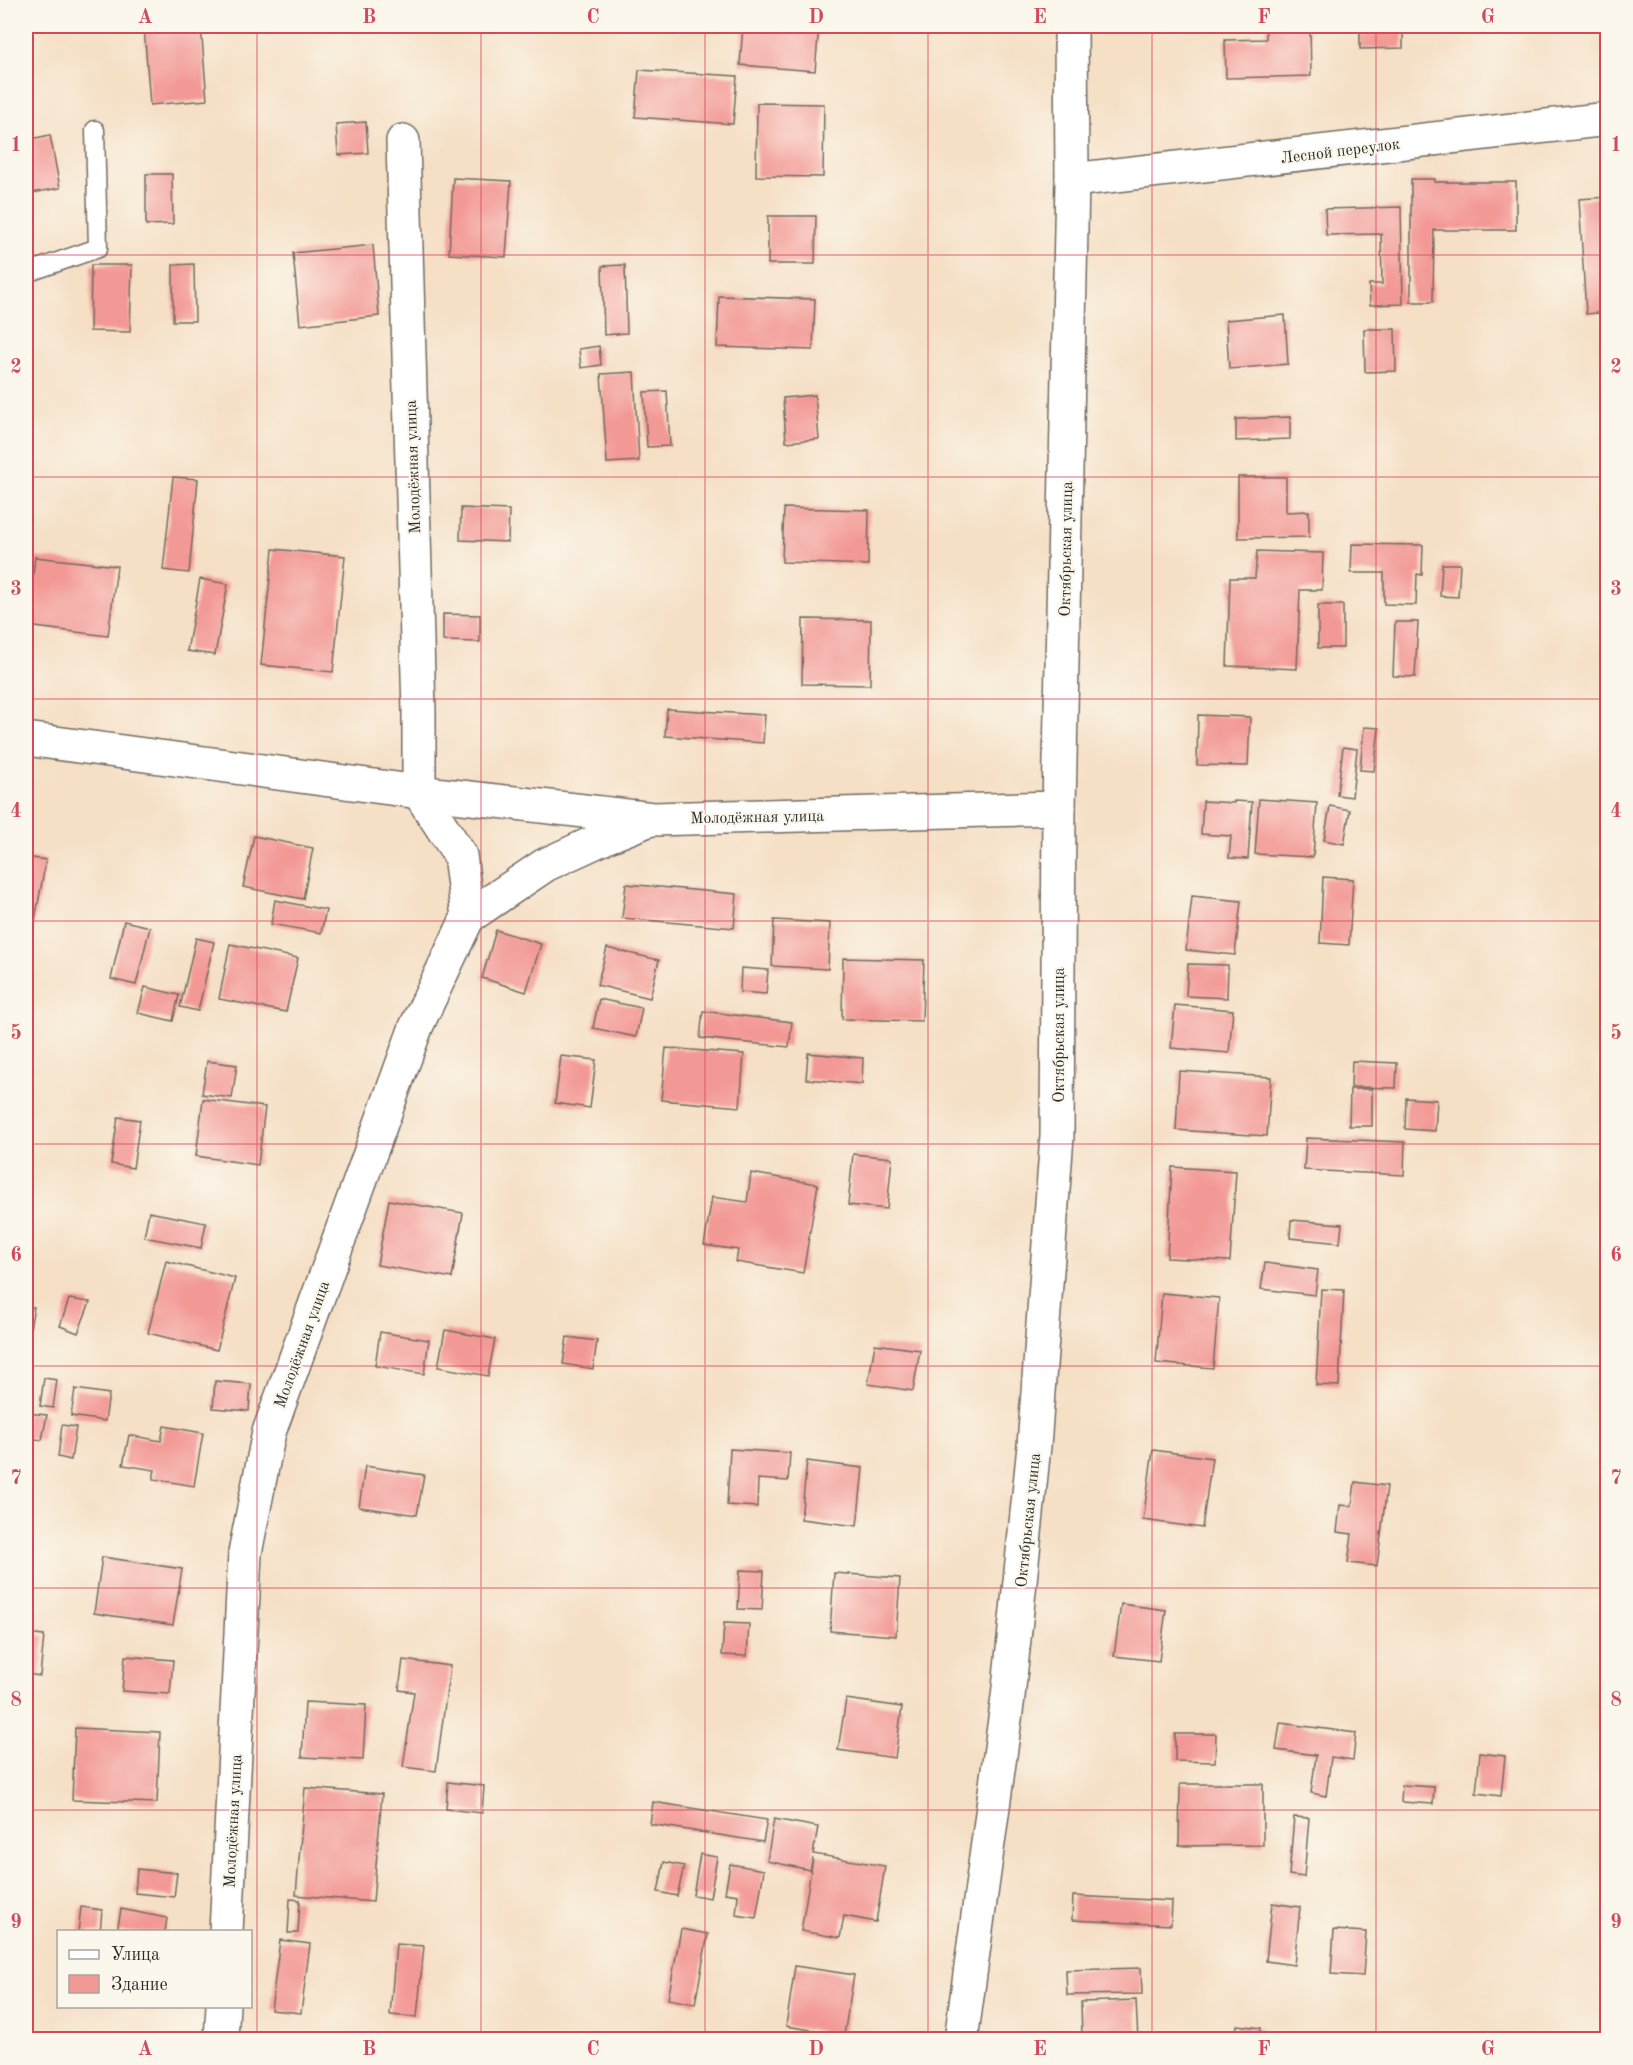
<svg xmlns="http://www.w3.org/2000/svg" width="1633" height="2065" font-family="'Old Standard TT',serif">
	<rect width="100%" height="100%" fill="#fbf7ec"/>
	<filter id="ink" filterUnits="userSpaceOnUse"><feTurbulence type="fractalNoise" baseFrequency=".0167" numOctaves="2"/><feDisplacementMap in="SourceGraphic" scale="12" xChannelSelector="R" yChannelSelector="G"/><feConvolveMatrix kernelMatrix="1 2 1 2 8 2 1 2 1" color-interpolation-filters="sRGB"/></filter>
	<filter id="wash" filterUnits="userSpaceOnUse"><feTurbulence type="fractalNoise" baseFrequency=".008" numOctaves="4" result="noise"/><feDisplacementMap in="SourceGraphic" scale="24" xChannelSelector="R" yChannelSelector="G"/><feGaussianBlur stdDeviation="1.35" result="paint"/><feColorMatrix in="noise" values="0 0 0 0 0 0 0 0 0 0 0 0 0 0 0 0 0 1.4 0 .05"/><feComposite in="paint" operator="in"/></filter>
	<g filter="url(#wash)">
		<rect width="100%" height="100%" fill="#f5dfc5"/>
		<g id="blocks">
			<!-- building -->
			<g fill="#f39995">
				<polygon points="161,26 201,26 207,100 150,105 144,27"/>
				<polygon points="743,26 819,26 815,71 740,65"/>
				<polygon points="1266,26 1310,26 1311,76 1226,78 1225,40 1266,39"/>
				<polygon points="1360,26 1403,26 1403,48 1360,49"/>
				<polygon points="639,70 737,76 733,124 635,117"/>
				<polygon points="757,103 824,104 823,177 756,176"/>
				<polygon points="366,122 368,153 338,155 336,124"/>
				<polygon points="50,135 60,188 26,194 26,140"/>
				<polygon points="146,174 172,174 173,224 146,225"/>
				<polygon points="453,178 511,181 506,257 449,254"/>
				<polygon points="1411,179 1435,179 1434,182 1516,182 1516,230 1434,230 1433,302 1411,302"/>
				<polygon points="1608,197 1608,312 1586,314 1579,199"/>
				<polygon points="1401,207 1403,304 1370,305 1369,284 1382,284 1381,234 1326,235 1325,209"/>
				<polygon points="768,216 816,216 815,264 768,264"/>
				<polygon points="373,245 379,316 300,325 293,253"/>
				<polygon points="194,264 195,321 173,321 173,265"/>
				<polygon points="91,265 132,265 130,332 90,331"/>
				<polygon points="625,265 627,333 604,335 602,266"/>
				<polygon points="719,296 815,299 813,350 717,347"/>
				<polygon points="1285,315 1288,364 1229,369 1226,320"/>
				<polygon points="1364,329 1395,329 1396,371 1365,372"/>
				<polygon points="599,346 601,365 581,368 579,349"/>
				<polygon points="634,372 639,461 607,463 601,374"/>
				<polygon points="667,391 670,446 647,447 644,392"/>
				<polygon points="815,395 819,439 786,442 783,398"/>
				<polygon points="1290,417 1290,439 1236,441 1236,419"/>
				<polygon points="173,477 198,479 189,573 163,570"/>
				<polygon points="1238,477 1286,477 1286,512 1309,511 1309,537 1238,538"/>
				<polygon points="461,508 509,510 508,542 460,540"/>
				<polygon points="784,508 869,510 868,565 782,562"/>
				<polygon points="1352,544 1423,545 1422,575 1417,574 1416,605 1384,604 1384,573 1351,573"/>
				<polygon points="273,549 345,556 333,672 261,665"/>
				<polygon points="1257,551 1323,553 1322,590 1300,590 1297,669 1227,666 1230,578 1255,578"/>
				<polygon points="35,557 117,566 108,636 27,626"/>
				<polygon points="1442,564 1460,564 1458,597 1440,596"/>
				<polygon points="200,579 228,584 215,655 187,651"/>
				<rect x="1318" y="605" width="25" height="43"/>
				<polygon points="443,614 480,615 480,642 443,641"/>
				<polygon points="803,619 871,620 870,685 802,684"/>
				<polygon points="1395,622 1418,622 1415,677 1393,676"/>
				<polygon points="667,709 765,715 763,743 665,736"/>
				<polygon points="1198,715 1250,717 1248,766 1197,765"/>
				<polygon points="1364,727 1379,728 1374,771 1360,770"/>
				<polygon points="1343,747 1357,749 1352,797 1337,795"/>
				<polygon points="1259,799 1317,803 1313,857 1255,854"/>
				<polygon points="1203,801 1234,803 1234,801 1252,802 1248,859 1229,858 1231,836 1201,834"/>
				<polygon points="1330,806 1350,810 1344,844 1324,840"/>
				<polygon points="254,836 313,848 303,899 243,887"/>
				<polygon points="26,857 46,860 27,964 26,964"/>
				<polygon points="1323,877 1353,879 1349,945 1320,943"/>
				<polygon points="626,884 737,894 734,928 622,918"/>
				<polygon points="1192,896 1241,901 1235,955 1186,950"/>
				<polygon points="275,900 326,910 321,933 271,924"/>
				<polygon points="774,920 830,923 828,969 772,966"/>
				<polygon points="124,921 150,927 136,985 111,979"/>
				<polygon points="496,930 541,944 526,992 482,978"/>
				<polygon points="196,938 214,942 198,1011 180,1007"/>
				<polygon points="230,944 298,958 286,1012 219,999"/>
				<polygon points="607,948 659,960 650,998 597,985"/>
				<polygon points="843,958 924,960 922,1021 842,1019"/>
				<polygon points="1188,964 1228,965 1227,998 1186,996"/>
				<polygon points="741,968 768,970 766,994 740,992"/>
				<polygon points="145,987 179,995 173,1021 138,1013"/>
				<polygon points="599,999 642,1008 636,1037 593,1028"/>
				<polygon points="1175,1005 1233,1010 1229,1053 1171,1048"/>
				<polygon points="703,1011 792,1022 789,1047 700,1038"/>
				<polygon points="666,1048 744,1054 740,1107 661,1100"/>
				<polygon points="808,1053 863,1058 862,1084 806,1079"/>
				<polygon points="561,1056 596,1060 590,1108 555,1103"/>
				<polygon points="207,1061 237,1065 232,1098 202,1094"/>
				<polygon points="1352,1061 1397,1063 1396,1088 1351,1087"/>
				<polygon points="1179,1071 1271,1077 1267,1136 1176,1130"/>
				<polygon points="1350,1089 1372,1089 1372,1126 1349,1126"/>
				<polygon points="1406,1098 1437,1100 1435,1131 1405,1129"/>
				<polygon points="203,1099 265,1107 258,1165 196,1156"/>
				<polygon points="118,1117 140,1120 133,1168 111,1164"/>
				<polygon points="1306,1138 1405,1142 1404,1175 1304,1170"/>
				<polygon points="853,1154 892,1158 887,1209 848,1205"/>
				<polygon points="1172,1167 1236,1171 1230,1261 1167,1258"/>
				<polygon points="751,1173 818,1184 803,1273 736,1262 738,1250 704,1245 712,1197 747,1202"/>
				<polygon points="389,1200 463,1213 452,1278 377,1265"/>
				<polygon points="149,1212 206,1223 201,1248 144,1237"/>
				<polygon points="1291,1220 1342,1224 1340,1243 1290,1238"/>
				<polygon points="166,1261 235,1278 217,1350 148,1333"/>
				<polygon points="1265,1263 1318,1270 1315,1295 1261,1289"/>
				<polygon points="1321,1289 1344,1290 1339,1386 1316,1385"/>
				<polygon points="1162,1293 1219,1298 1213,1368 1156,1363"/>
				<polygon points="69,1299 90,1302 78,1333 60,1326"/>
				<polygon points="26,1306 34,1307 27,1345 26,1345"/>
				<polygon points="445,1330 495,1339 488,1376 438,1367"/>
				<polygon points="380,1332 429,1340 424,1374 375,1366"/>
				<polygon points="567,1337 597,1341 593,1369 563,1364"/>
				<polygon points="875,1344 920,1350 913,1391 868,1384"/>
				<polygon points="44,1378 57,1380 53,1408 40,1406"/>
				<polygon points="215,1381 251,1384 249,1411 213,1408"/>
				<polygon points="75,1389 109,1394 105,1421 71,1416"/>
				<polygon points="26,1413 47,1415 42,1440 26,1438"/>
				<polygon points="62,1425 76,1427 71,1460 58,1457"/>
				<polygon points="164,1426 203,1433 194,1486 153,1479 155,1470 123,1465 129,1435 161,1441"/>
				<polygon points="730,1449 790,1453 788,1481 758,1479 757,1507 727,1505"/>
				<polygon points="1153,1450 1212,1458 1202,1528 1143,1520"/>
				<polygon points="807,1461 863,1468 857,1526 801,1519"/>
				<polygon points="365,1466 424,1475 417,1515 359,1507"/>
				<polygon points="1355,1482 1387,1486 1377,1566 1348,1563 1352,1534 1337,1532 1340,1505 1352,1506"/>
				<polygon points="102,1557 182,1569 173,1625 94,1613"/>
				<polygon points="740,1570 764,1571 762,1610 738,1609"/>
				<polygon points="834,1573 900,1578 896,1636 830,1631"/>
				<polygon points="1121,1604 1166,1610 1159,1661 1114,1656"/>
				<polygon points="724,1623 749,1624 747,1656 722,1655"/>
				<polygon points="26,1634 44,1636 40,1676 26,1674"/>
				<polygon points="125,1656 173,1660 170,1694 122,1691"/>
				<polygon points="403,1660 450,1666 436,1771 403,1767 414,1692 399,1690"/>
				<polygon points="846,1699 902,1707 895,1758 838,1750"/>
				<polygon points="305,1702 366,1705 363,1760 302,1757"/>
				<polygon points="1280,1723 1356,1733 1353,1760 1331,1757 1326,1796 1311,1793 1316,1755 1276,1750"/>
				<polygon points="75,1728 160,1732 157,1803 72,1800"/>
				<polygon points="1175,1734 1216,1734 1215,1762 1175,1761"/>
				<polygon points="1480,1753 1505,1756 1501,1796 1476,1793"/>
				<polygon points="448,1782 484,1786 482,1813 446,1809"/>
				<polygon points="1180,1784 1263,1784 1263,1845 1179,1846"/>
				<polygon points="1402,1785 1434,1787 1433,1804 1401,1802"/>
				<polygon points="305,1788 382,1794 373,1902 296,1895"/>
				<polygon points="653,1802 767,1820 763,1842 650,1824"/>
				<polygon points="1294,1817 1309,1818 1304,1877 1289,1875"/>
				<polygon points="774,1819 818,1827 813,1854 885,1866 876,1922 844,1916 840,1938 801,1931 813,1858 810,1870 767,1861"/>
				<polygon points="700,1854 717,1857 710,1898 693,1895"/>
				<polygon points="664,1862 684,1866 677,1896 658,1892"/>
				<polygon points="730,1864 764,1870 756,1918 736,1915 738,1895 725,1893"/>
				<polygon points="137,1869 177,1873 174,1897 135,1893"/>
				<polygon points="1073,1896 1172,1901 1171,1925 1072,1920"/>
				<polygon points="290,1899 300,1900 298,1933 288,1933"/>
				<polygon points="1272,1903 1300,1907 1294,1965 1266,1961"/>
				<polygon points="81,1907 102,1910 100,1932 78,1932"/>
				<polygon points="121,1909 167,1918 165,1932 117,1932"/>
				<polygon points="681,1929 708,1934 695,2004 668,1999"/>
				<polygon points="1334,1930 1366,1932 1363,1976 1331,1974"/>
				<polygon points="280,1940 310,1944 301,2013 271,2010"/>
				<polygon points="396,1944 424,1946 417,2017 390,2015"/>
				<polygon points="795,1966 854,1975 844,2035 786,2026"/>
				<polygon points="1141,1968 1142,1994 1067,1995 1066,1970"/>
				<polygon points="1136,2000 1138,2040 1082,2040 1081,2002"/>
				<polygon points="1237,2025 1261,2028 1259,2040 1235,2040"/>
			</g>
		</g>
	</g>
	<g filter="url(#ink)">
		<use href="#blocks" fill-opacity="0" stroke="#726a61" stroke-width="1.5"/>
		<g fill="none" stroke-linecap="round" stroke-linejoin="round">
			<!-- service casing -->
			<g stroke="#726a61" stroke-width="21">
				<polyline id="service" points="26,273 98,248 95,130"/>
			</g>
			<!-- minor casing -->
			<g stroke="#726a61" stroke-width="36">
				<g id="minor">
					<polyline points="1072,180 1608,119"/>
					<polyline points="26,739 419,792 653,819 1059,808"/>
					<polyline points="468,917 545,865 608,836 648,820"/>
					<polyline points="226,1932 245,1553 269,1432 416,1027 468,917 460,855 419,792 419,712 403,141"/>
					<polyline points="221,2040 223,2006"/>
				</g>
			</g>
			<!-- tertiary casing -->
			<g stroke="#726a61" stroke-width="36">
				<polyline id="tertiary" points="961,2040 1008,1697 1034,1446 1057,1136 1059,808 1072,180 1071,26"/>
			</g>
			<!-- service -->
			<use href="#service" stroke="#fff" stroke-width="18"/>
			<!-- minor -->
			<use href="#minor" stroke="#fff" stroke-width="33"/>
			<!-- tertiary -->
			<use href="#tertiary" stroke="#fff" stroke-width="33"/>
		</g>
	</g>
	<!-- grid -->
	<path fill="none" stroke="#d1495b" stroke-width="1.5" stroke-opacity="0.55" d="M 257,26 L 257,2040M 481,26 L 481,2040M 705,26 L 705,2040M 928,26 L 928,2040M 1152,26 L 1152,2040M 1376,26 L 1376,2040M 26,255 L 1608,255M 26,477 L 1608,477M 26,699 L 1608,699M 26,921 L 1608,921M 26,1144 L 1608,1144M 26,1366 L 1608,1366M 26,1588 L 1608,1588M 26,1810 L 1608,1810"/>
	<g text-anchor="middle" stroke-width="4.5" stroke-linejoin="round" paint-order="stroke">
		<!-- street labels -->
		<g font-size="16" fill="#2b2b2b" stroke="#fbf7ec">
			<text transform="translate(1340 150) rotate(-7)" y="6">Лесной переулок</text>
			<text transform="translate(412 467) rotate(-92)" y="6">Молодёжная улица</text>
			<text transform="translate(1065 549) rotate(-89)" y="6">Октябрьская улица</text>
			<text transform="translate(757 816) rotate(-1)" y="6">Молодёжная улица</text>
			<text transform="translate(1058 1035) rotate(-90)" y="6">Октябрьская улица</text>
			<text transform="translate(301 1344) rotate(-70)" y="6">Молодёжная улица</text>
			<text transform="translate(1027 1520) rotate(-84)" y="6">Октябрьская улица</text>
			<text transform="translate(232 1821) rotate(-87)" y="6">Молодёжная улица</text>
		</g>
	</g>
	<!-- margin -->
	<rect width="1633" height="2065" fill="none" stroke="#fbf7ec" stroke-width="66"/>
	<!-- legend -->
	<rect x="57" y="1930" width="195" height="78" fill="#fbf7ec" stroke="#a8a59f" stroke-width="1.5"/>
	<rect x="69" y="1950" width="30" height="9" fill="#ffffff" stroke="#a8a59f" stroke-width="1.5"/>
	<text x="111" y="1960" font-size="18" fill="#2b2b2b">Улица</text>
	<rect x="69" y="1975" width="30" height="18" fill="#f39995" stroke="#a8a59f" stroke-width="1.5"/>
	<text x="111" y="1990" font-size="18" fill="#2b2b2b">Здание</text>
	<rect x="33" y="33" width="1567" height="1999" fill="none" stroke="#d1495b" stroke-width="2"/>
	<g font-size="20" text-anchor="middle" font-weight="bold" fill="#d1495b">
		<text x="145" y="23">A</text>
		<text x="369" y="23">B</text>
		<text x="593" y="23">C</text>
		<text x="816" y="23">D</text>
		<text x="1040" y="23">E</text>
		<text x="1264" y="23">F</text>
		<text x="1488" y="23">G</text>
		<text x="16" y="151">1</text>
		<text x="1616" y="151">1</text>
		<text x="16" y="373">2</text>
		<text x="1616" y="373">2</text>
		<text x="16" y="595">3</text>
		<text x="1616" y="595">3</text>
		<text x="16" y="817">4</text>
		<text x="1616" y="817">4</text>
		<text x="16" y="1039">5</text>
		<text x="1616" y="1039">5</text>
		<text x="16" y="1261">6</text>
		<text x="1616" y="1261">6</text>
		<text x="16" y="1484">7</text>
		<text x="1616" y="1484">7</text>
		<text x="16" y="1706">8</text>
		<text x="1616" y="1706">8</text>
		<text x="16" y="1928">9</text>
		<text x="1616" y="1928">9</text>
		<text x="145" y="2055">A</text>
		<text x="369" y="2055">B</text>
		<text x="593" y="2055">C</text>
		<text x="816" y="2055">D</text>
		<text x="1040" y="2055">E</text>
		<text x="1264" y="2055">F</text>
		<text x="1488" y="2055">G</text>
	</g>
</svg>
